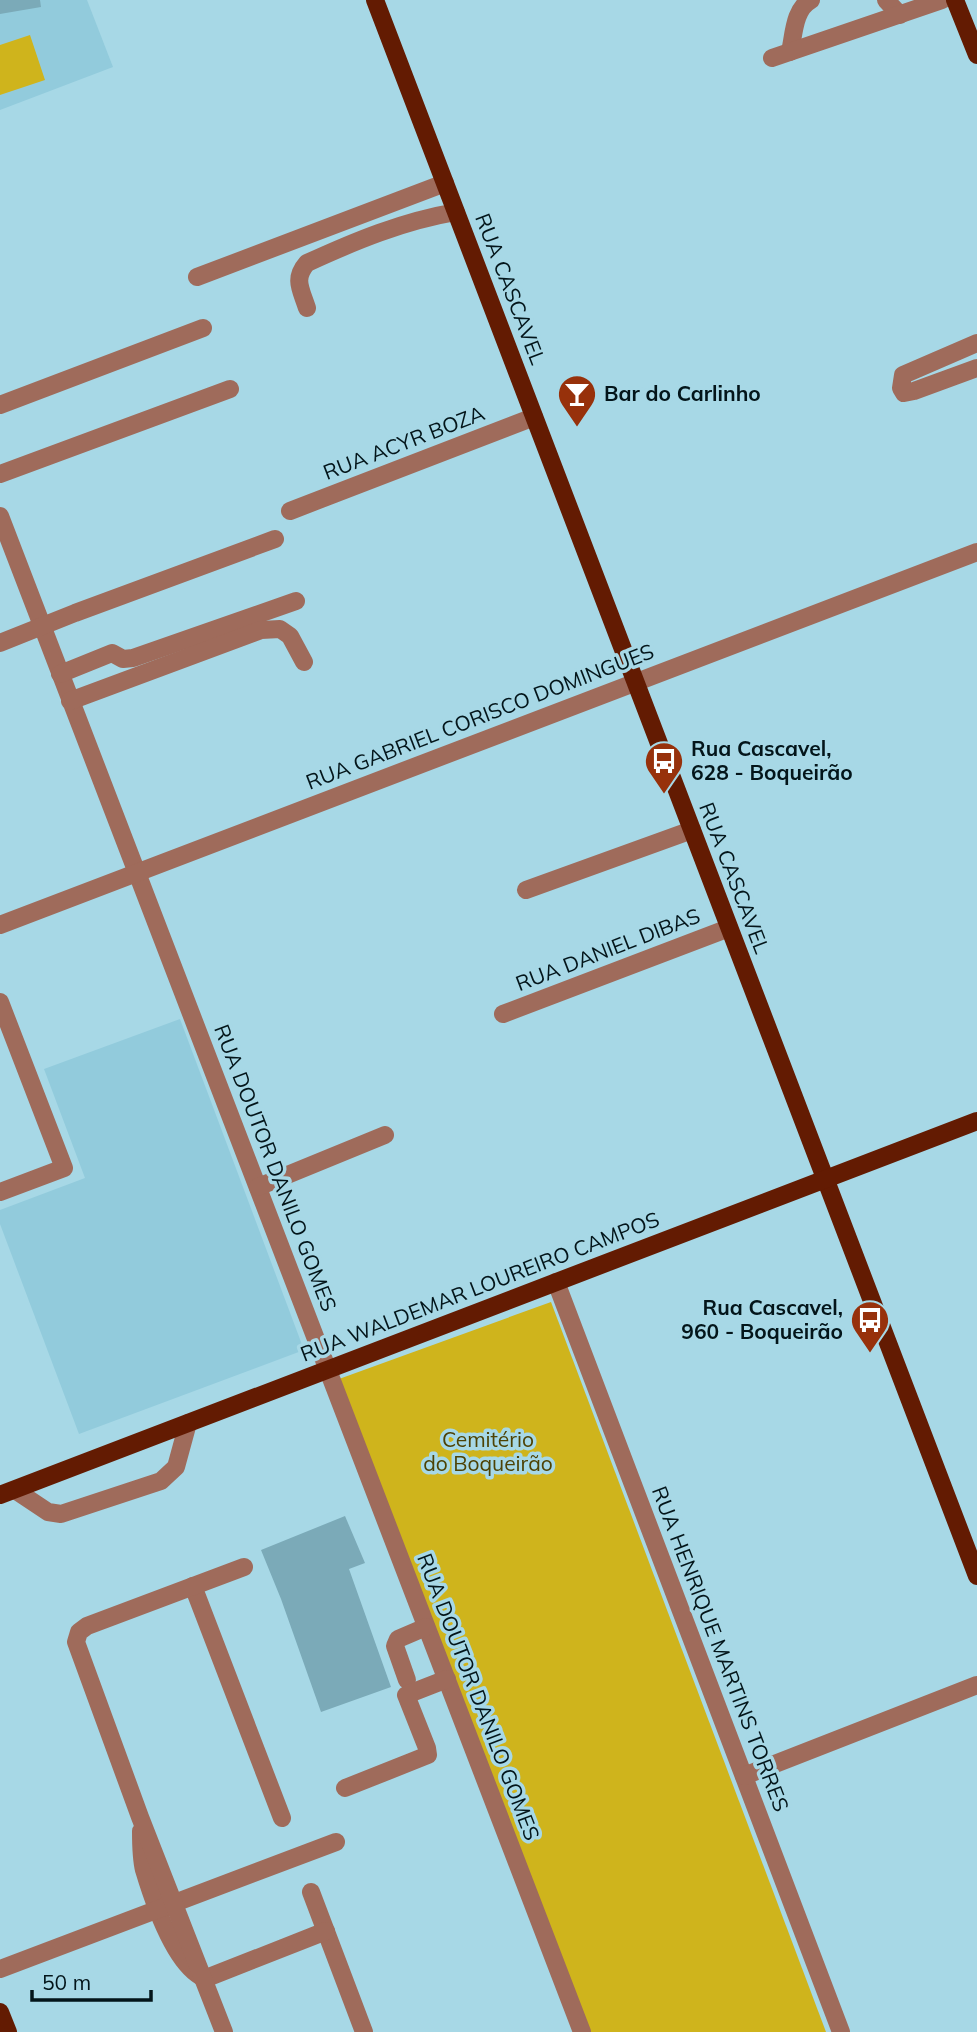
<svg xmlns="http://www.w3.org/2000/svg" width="977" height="2032" font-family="Mulish,sans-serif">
	<rect width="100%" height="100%" fill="#a7d8e6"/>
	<!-- built -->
	<g fill="#92cbdc">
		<polygon points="0,0 87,0 113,67 0,110"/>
		<polygon points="180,1019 304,1350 79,1434 0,1224 0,1210 85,1178 44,1069"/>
	</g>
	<!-- green -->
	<g fill="#cfb41c">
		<polygon points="30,35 45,80 0,95 0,45"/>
		<polygon points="551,1302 826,2032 588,2032 339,1379"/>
	</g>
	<!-- building -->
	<g fill="#7baab8">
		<polygon points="0,0 40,0 41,7 0,14"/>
		<polygon points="345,1516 365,1563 349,1569 391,1687 321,1712 281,1599 261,1550"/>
	</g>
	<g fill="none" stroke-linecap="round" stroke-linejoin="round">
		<!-- minor -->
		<g stroke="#9f6b5b" stroke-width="18">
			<polyline points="886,0 900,15"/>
			<path d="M 790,52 C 794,34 794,9 811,0"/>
			<polyline points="772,58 942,0"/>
			<polyline points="197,277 445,183"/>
			<path d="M 307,308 C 301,289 293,279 307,263 C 355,241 403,221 456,212"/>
			<polyline points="977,343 903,375 901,388 904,393 914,391 977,368"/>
			<polyline points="0,405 203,328"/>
			<polyline points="0,474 230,389"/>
			<polyline points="290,511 534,417"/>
			<polyline points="0,516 582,2032"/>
			<polyline points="0,643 75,613 275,539"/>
			<polyline points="60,674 112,653 123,659 133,658 296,601"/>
			<polyline points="70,701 261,630 280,629 290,636 304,662"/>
			<polyline points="526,890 692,830"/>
			<polyline points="0,925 977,552"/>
			<polyline points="0,1002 64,1168 0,1192"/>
			<polyline points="503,1014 729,928"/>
			<polyline points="258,1187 385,1135"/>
			<polyline points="556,1282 841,2032"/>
			<polyline points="15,1490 48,1512 61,1514 161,1481 176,1467 188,1423"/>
			<polyline points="193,1586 282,1818"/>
			<polyline points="407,1680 395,1646 398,1639 426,1627"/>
			<polyline points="744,1776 977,1685"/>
			<polyline points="345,1788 428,1755 427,1748 406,1695 447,1679"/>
			<path d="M 141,1831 C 141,1844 141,1858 144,1870 C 153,1900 173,1960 200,1976"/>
			<polyline points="311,1892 364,2032"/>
			<polyline points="0,1969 336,1842"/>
			<polyline points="204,1979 326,1931"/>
			<polyline points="224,2032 140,1817 76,1642 79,1632 87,1626 244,1567"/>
		</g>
		<!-- major -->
		<g stroke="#631b02" stroke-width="18">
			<polyline points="375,0 977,1576"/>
			<polyline points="955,0 977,55"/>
			<polyline points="0,1495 977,1121"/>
			<polyline points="0,2012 8,2032"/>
		</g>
	</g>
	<!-- icons -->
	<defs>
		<g id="bar-pin" transform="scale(2.0125)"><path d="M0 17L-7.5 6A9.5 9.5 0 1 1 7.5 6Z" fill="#97310b" stroke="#a7d8e6"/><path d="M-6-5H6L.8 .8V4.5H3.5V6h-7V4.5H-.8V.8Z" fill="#fff"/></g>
		<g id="bus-pin" transform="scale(2.0125)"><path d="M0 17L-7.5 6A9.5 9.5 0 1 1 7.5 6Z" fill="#97310b" stroke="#a7d8e6"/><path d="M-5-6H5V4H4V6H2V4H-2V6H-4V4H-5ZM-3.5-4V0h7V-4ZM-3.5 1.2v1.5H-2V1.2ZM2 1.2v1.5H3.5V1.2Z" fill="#fff"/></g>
	</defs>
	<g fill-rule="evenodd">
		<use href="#bar-pin" x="577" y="394"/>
		<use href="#bus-pin" x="664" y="761"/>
		<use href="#bus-pin" x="870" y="1320"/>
	</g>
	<g text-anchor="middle" stroke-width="7" stroke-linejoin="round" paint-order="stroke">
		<!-- street labels -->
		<g font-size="21" fill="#03151a" stroke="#a7d8e6">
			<text transform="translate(510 289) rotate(69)" y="7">RUA CASCAVEL</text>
			<text transform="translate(404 443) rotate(-21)" y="7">RUA ACYR BOZA</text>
			<text transform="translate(480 717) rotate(-21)" y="7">RUA GABRIEL CORISCO DOMINGUES</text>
			<text transform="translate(734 878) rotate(69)" y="7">RUA CASCAVEL</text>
			<text transform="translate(608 950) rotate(-21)" y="7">RUA DANIEL DIBAS</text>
			<text transform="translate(275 1168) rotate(69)" y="7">RUA DOUTOR DANILO GOMES</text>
			<text transform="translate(480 1287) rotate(-21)" y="7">RUA WALDEMAR LOUREIRO CAMPOS</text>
			<text transform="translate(720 1649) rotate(69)" y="7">RUA HENRIQUE MARTINS TORRES</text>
			<text transform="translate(478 1697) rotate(69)" y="7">RUA DOUTOR DANILO GOMES</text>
		</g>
		<!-- poi labels -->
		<g font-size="21" font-weight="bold" fill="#03151a" stroke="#a7d8e6" text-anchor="start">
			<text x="604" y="401">Bar do Carlinho</text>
			<text x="691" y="756">Rua Cascavel,<tspan x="691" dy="24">628 - Boqueirão</tspan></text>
			<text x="843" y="1315" text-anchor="end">Rua Cascavel,<tspan x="843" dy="24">960 - Boqueirão</tspan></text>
		</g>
		<!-- park labels -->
		<g font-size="21" fill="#4d4204" stroke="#a7d8e6">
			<text x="488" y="1447">Cemitério<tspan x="488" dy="24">do Boqueirão</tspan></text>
		</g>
	</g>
	<!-- scale -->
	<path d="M32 1990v10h119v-10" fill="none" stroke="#03151a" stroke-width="3.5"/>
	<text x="42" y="1990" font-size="21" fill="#03151a" stroke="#a7d8e6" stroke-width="5" paint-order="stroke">50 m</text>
</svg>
